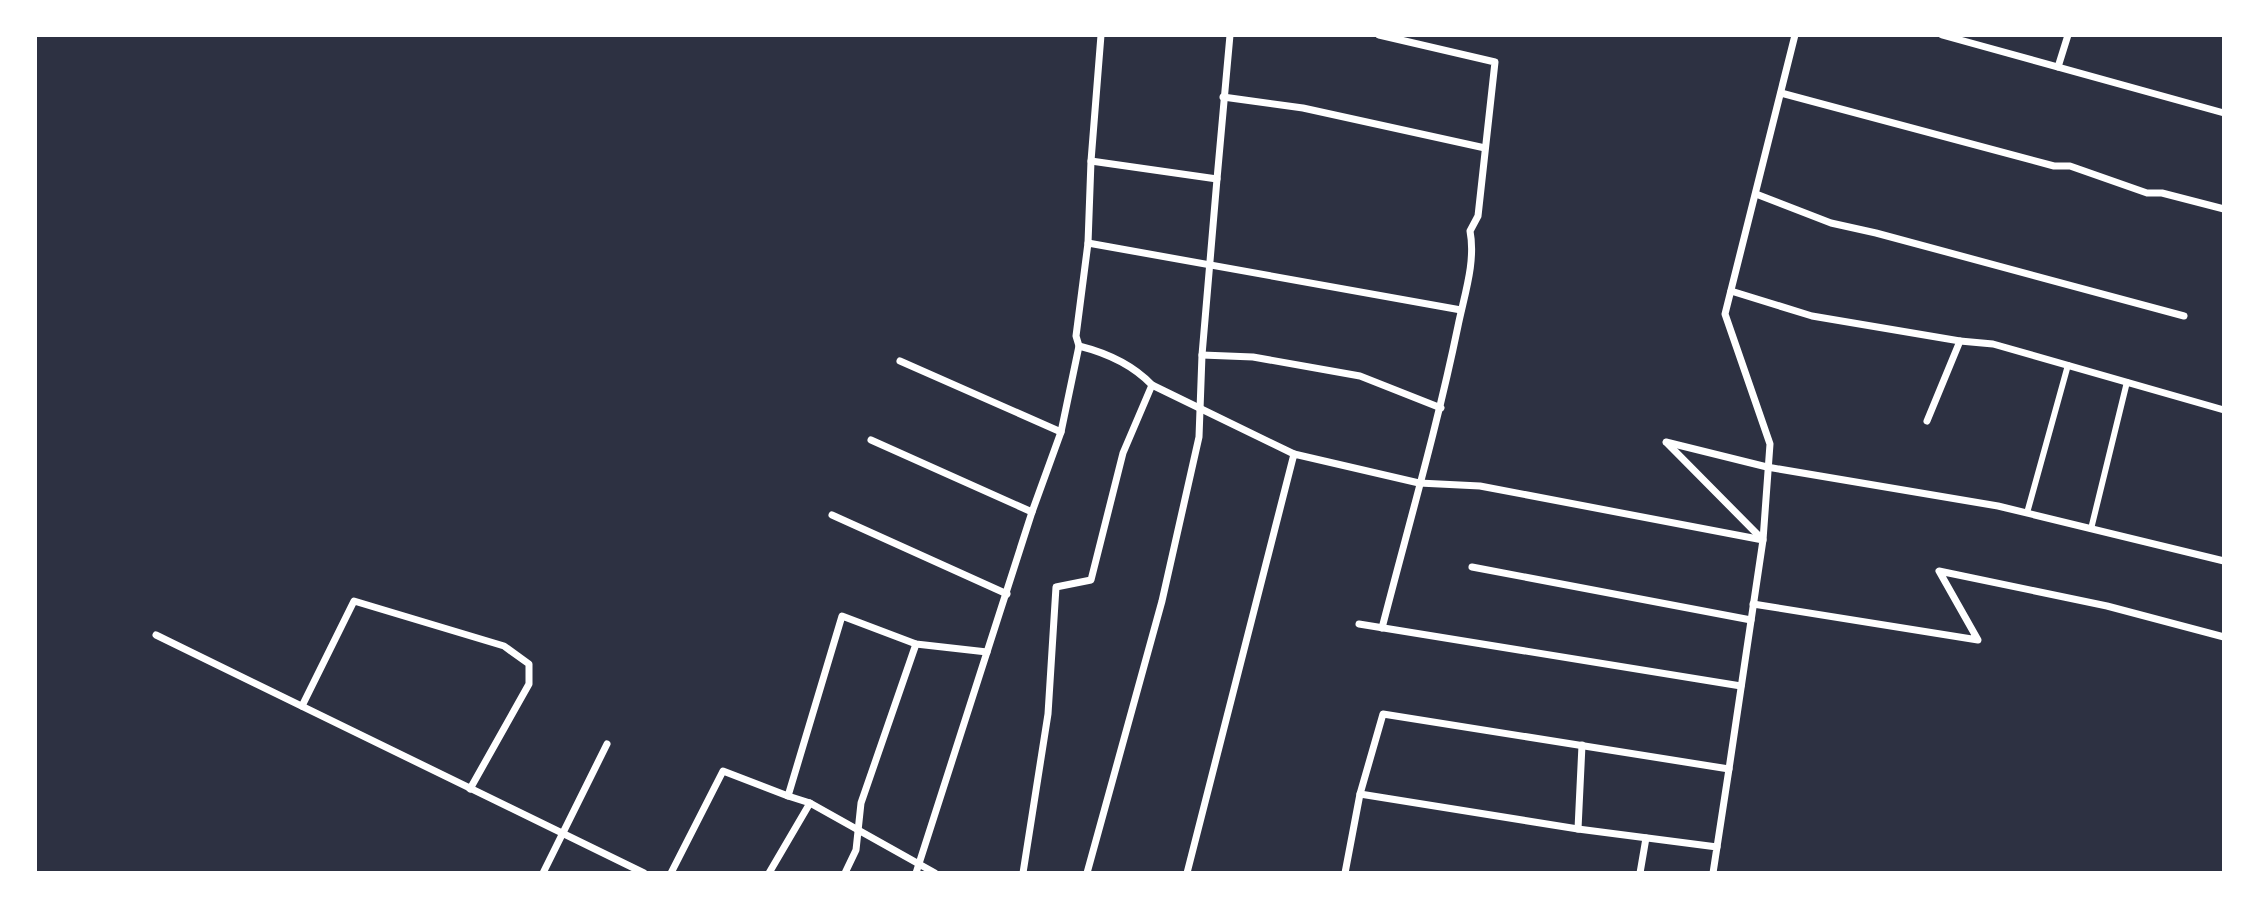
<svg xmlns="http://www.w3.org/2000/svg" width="2259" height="908" font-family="'DejaVu Sans',sans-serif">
	<rect width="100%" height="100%" fill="#2d3142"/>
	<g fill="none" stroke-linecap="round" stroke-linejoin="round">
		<!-- pedestrian -->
		<g stroke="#fff" stroke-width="6">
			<polyline points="2027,513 2068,365"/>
			<polyline points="2091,529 2127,382"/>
		</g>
		<!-- minor -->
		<g stroke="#fff" stroke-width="7">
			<path d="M 1379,35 L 1495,62 L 1478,216 L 1470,231 C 1476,262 1464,296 1458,326 C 1437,428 1408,527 1382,628"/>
			<polyline points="1942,35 2224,113"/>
			<polyline points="2058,67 2068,35"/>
			<polyline points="1781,93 2054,166 2070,166 2147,193 2162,193 2224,209"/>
			<polyline points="1223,97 1303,108 1485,148"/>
			<polyline points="1091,161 1217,179 1230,35"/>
			<polyline points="1756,194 1831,223 1876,233 2184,316"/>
			<polyline points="1088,243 1461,310"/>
			<polyline points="1731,291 1812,316 1960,341"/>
			<path d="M 1079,346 C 1107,353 1132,364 1152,385 L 1294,454"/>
			<polyline points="1202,355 1253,357 1360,376 1441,408"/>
			<polyline points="900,361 1061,432 1079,346 1076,336 1088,243 1091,161 1101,35"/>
			<polyline points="1927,421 1960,341 1993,344 2224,410"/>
			<polyline points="871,440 1032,512"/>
			<polyline points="1666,442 1767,467 1998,506 2224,561"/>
			<polyline points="1667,443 1762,539"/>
			<polyline points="832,515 1007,594"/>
			<polyline points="1763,540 1770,444 1725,314 1795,35"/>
			<polyline points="1472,567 1751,620"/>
			<polyline points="1753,604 1978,640 1939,571 2107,606 2224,637"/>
			<polyline points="1359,624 1741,686"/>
			<polyline points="156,635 644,873"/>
			<polyline points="302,706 354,601 504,646 529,664 529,684 470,789"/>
			<polyline points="1360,794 1578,829 1717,847 1713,873"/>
			<polyline points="810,803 935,873"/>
			<polyline points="1578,829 1582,745"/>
			<polyline points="543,873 607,744"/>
			<polyline points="671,873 723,771 788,796 842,616 916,644 987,652"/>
			<polyline points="769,873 810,803 788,796"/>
			<polyline points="845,873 856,850 861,803 916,644"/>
			<polyline points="916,873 1032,512 1061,432"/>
			<polyline points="1023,873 1048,714 1056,587 1091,580 1123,453 1152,385"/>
			<polyline points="1087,873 1162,601 1199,437 1202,355 1217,179"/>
			<polyline points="1187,873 1294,454 1419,483 1480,486 1763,540 1729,769"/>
			<polyline points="1345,873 1360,794 1383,714 1729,769 1717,847"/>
			<polyline points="1640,873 1646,838"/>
		</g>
	</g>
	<!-- border -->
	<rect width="2259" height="908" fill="none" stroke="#ffffff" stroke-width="74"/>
</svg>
